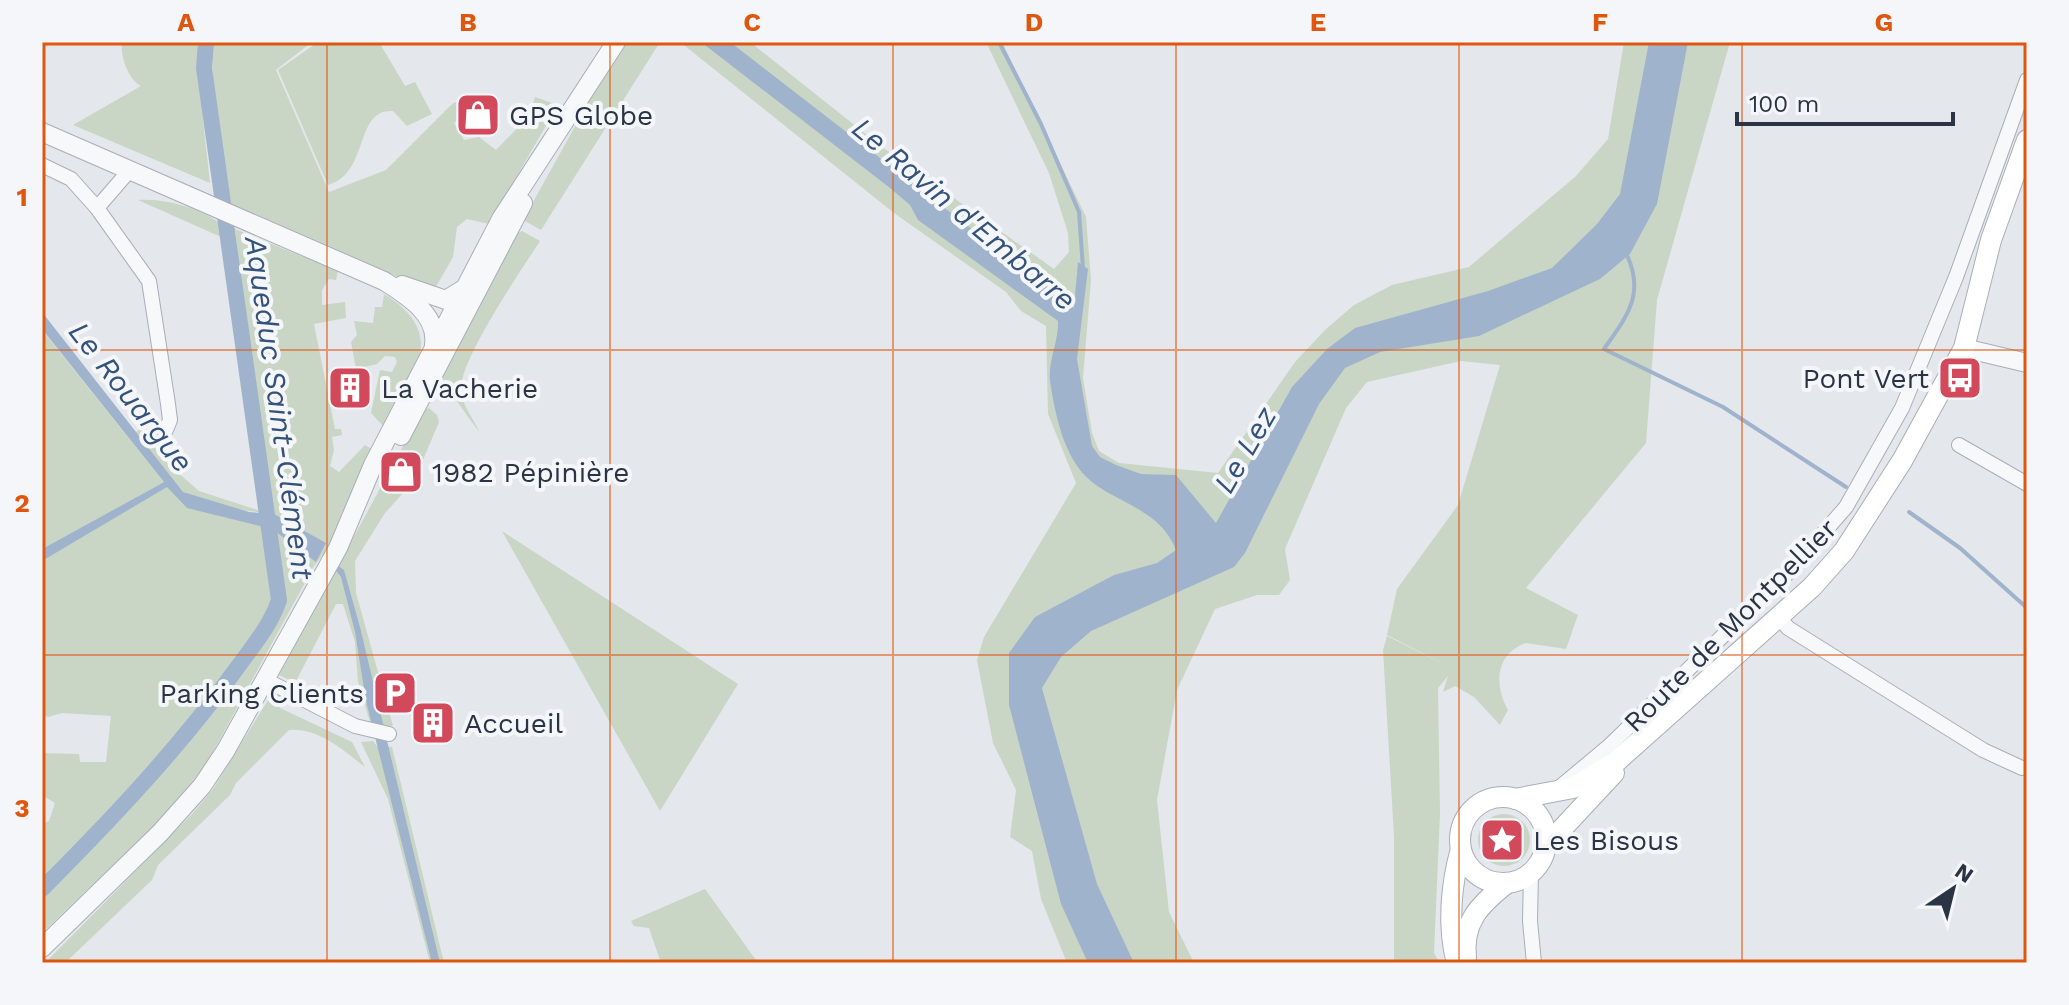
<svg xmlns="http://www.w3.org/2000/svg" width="2069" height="1005" font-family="'Work Sans',sans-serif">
	<rect width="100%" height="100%" fill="#e4e7ec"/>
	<!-- green -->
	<g fill="#c9d6c5">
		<path d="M 122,42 L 201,42 L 203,120 L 210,183 L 73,125 L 141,86 C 129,80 120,57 122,42 Z"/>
		<polygon points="211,42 312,42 276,70 329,192 386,170 452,104 466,97 474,109 454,123 464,140 479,137 496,150 530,115 535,97 558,105 489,224 467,219 457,227 453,257 433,292 230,204 215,118"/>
		<path d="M 318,42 L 379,42 L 405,86 L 415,82 L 432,114 L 407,126 L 393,111 C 354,108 370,173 328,185 L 278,70 Z"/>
		<polygon points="622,42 660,42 541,230 523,220"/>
		<path d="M 680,42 L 750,42 L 882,147 L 1054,269 L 1069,252 L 1068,233 L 1049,173 L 986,42 L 1002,42 L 1086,217 L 1091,280 L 1083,378 L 1092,433 L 1099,451 L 1119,463 L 1218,473 L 1295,362 L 1326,329 L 1354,305 L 1392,285 L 1469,267 L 1576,176 L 1608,139 L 1624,42 L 1730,42 L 1657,300 L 1646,443 L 1526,588 L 1578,615 L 1566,649 L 1526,643 C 1495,654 1494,685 1508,710 L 1500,725 L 1474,697 L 1455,686 L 1443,692 L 1448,676 L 1438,688 L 1440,813 L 1434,953 L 1440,963 L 1394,963 L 1394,836 L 1383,650 L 1387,636 L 1451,668 L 1387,635 L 1397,589 L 1458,505 L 1500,365 L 1461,361 L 1367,382 L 1346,408 L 1285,549 L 1290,580 L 1279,595 L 1257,595 L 1215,609 L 1177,690 L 1157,800 L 1169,912 L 1194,963 L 1067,963 L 1041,899 L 1032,851 L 1010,837 L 1016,790 L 993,743 L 977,660 L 984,637 L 1076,483 L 1048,414 L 1046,326 L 1021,311 L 1006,292 L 894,213 Z"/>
		<path d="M 138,200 C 168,198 208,210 229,231 L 269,509 L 260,509 L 221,237 Z"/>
		<polygon points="235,229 338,271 336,280 329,279 322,290 322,305 345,302 346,318 314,324 335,429 341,429 342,435 332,437 334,450 330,466 339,472 365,445 375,451 332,543 314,566 206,765 162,818 42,933 42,824 49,821 55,803 42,795 42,753 79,754 80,762 106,762 111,716 62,713 48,717 42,714 42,557 168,485 185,504 271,525 272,504"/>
		<path d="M 522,231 L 540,241 C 522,269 458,362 461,391 C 462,405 474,419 479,432 L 451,393 L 444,400 L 439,385 L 516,234 Z"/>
		<path d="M 384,294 C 450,334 413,377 386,429 L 371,413 L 380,370 L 392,372 L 397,362 L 395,357 L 385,356 L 377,364 L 356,369 L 351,342 L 357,335 L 354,321 L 373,323 L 375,307 L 382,307 Z"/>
		<polygon points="42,330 164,482 42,549"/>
		<polygon points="429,408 437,415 439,422 414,481 385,513 355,561 356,593 393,726 371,726 358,681 355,642 343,604 336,604 295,683 279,675 422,411"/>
		<polygon points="140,429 168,464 199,491 267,513 238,510 182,493 136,432"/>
		<polygon points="502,531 738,684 660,811"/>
		<path d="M 273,692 L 283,696 L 280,708 L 352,742 L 365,767 C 343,750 319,728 289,730 L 236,783 L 230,795 L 158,865 L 152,880 L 65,963 L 45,963 L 192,814 L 213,789 Z"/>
		<polygon points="373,741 377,746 392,747 444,963 430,963 388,799 361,742"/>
		<circle cx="1504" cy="840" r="26"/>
		<polygon points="705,889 753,956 759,963 661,963 649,928 634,926 631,921"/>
	</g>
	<!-- water -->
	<g fill="#9fb4cc">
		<path d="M 701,42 L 730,42 L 1074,308 L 1078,262 L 1088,269 L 1077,359 L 1092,446 L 1100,457 L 1116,465 L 1141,474 L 1176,475 L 1216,523 L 1292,387 L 1327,349 L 1355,328 L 1488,291 L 1552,268 L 1597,224 L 1620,194 L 1649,42 L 1688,42 L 1657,204 L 1630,254 L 1600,279 L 1479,336 L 1380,352 L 1345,368 L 1319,404 L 1245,553 L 1234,567 L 1091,631 L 1061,657 L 1042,688 L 1097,884 L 1134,963 L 1088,963 L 1061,904 L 1009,705 L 1009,653 L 1035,617 L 1114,575 L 1157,563 L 1176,550 C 1161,511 1122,505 1092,482 C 1064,460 1055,414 1050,381 C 1048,360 1059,341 1058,321 L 918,220 L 910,205 L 890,188 Z"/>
		<polygon points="42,312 183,492 249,512 274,514 326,543 316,562 272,529 187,508 167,487 42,561 42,549 164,482 42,329"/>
		<polygon points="336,564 344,570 360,627 440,963 432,963 366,701 355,632 341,577 334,568"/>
	</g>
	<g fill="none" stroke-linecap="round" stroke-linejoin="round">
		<!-- stream -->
		<g stroke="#9fb4cc" stroke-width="4">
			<polyline points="999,42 1041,124 1079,212 1083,269"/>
			<path d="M 1626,253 C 1646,294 1627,316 1604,349 L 1723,407 L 1846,487"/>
			<polyline points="1909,512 1960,548 2027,608"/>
		</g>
		<!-- canal -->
		<path stroke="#9fb4cc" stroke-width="16" d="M 42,889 C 111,820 180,747 237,668 C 252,647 271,625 279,600 L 204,68 L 206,42"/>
		<!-- minor casing -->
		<g stroke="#a9aeb7" stroke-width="16">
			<g id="minor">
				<polyline points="42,165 71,179 97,208"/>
				<polyline points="129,171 97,208 149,281 168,404 170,420 165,432"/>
				<polyline points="1959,445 2027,484"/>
				<polyline points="1779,617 1788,628 1983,750 2022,768"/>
				<polyline points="264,679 355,726 389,734"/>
				<polyline points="1554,792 1608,747 1792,569 1846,507 1902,408 1956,277 2027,80"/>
				<polyline points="1531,873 1530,921 1534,963"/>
			</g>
		</g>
		<!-- tertiary casing -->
		<g stroke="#a9aeb7" stroke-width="20">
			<g id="tertiary">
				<path d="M 42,132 L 384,281 C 406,295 438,314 434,344"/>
				<polyline points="402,285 446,300 462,290"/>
				<polyline points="1964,348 2027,363"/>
				<polyline points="401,436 523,203"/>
				<polyline points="42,948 160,833 202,786 226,750 338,548 373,465 501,219 616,42"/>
			</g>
		</g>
		<!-- secondary casing -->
		<g stroke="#a9aeb7" stroke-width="22">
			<g id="secondary">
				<circle cx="1503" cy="840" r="43"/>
				<polyline points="1515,799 1573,788 1617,761 1812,587 1844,551 1902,461 1964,348 1991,240 2027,140"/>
				<polyline points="1546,846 1614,773"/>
				<path d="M 1466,959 C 1462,922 1479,905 1507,883"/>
				<path d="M 1457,963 C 1447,927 1451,884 1461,849"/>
			</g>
		</g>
		<!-- minor -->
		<use href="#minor" stroke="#f7f8fa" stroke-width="14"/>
		<!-- tertiary -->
		<use href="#tertiary" stroke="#f7f8fa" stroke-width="18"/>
		<!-- secondary -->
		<use href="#secondary" stroke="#fff" stroke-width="20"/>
	</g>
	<!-- grid -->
	<path fill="none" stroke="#df570f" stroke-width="2" stroke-opacity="0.55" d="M 327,42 L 327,963M 610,42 L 610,963M 893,42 L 893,963M 1176,42 L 1176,963M 1459,42 L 1459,963M 1742,42 L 1742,963M 42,350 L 2027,350M 42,655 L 2027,655"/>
	<!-- icons -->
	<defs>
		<g id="shop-square" transform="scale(2.3)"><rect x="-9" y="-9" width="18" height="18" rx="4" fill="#d1495b" stroke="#f4f6f9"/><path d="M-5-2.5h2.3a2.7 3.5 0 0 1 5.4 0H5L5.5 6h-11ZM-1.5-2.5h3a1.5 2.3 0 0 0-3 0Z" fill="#fff"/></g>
		<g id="bus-square" transform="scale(2.3)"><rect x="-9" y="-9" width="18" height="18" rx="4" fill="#d1495b" stroke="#f4f6f9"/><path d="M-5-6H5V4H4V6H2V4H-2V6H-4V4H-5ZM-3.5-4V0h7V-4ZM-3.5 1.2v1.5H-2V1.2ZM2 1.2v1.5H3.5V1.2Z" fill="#fff"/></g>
		<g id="building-square" transform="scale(2.3)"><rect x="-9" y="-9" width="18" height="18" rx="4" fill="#d1495b" stroke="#f4f6f9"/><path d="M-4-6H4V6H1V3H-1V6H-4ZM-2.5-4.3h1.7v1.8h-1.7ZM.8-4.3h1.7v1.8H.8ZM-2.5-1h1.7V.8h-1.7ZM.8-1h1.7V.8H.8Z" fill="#fff"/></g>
		<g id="parking-square" transform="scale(2.3)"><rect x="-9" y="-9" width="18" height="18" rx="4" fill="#d1495b" stroke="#f4f6f9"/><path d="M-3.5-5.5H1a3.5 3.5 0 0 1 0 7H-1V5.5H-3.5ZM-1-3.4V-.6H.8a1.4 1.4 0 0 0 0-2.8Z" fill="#fff"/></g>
		<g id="sight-square" transform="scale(2.3)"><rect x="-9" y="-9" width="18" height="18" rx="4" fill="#d1495b" stroke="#f4f6f9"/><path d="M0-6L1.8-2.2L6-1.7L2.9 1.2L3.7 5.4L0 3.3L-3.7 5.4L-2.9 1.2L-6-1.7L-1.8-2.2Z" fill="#fff"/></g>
	</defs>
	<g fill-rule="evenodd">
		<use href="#shop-square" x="478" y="115"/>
		<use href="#bus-square" x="1960" y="378"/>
		<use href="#building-square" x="350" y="388"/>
		<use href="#shop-square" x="401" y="472"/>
		<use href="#parking-square" x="395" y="693"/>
		<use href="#building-square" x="433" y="723"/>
		<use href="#sight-square" x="1502" y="840"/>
	</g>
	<g text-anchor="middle" stroke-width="8" stroke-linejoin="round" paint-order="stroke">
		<!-- poi labels -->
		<g font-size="28" fill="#2b3445" stroke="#f4f6f9" text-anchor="start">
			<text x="509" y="125">GPS Globe</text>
			<text x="1929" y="388" text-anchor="end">Pont Vert</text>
			<text x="381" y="398">La Vacherie</text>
			<text x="432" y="482">1982 Pépinière</text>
			<text x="364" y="703" text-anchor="end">Parking Clients</text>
			<text x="464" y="733">Accueil</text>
			<text x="1533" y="850">Les Bisous</text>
		</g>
		<!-- street labels -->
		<g font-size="28" fill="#2b3445" stroke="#f4f6f9">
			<text transform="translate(1730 625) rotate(-45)" y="10">Route de Montpellier</text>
		</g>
		<!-- water labels -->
		<g font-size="30" font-style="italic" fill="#34527a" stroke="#f4f6f9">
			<text transform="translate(964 214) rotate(40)" y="10">Le Ravin d'Embarre</text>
			<text transform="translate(131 397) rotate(52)" y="10">Le Rouargue</text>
			<text transform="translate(279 408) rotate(82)" y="10">Aqueduc Saint-Clément</text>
			<text transform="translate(1245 450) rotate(-60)" y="10">Le Lez</text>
		</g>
	</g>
	<!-- border -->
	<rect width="2069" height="1005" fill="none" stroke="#f4f6f9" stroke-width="88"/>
	<!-- north arrow -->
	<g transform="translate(1953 889) rotate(35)" stroke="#f4f6f9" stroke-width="6" paint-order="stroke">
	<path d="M0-6L14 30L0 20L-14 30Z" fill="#2b3445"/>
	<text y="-12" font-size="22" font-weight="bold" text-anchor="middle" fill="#2b3445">N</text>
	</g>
	<!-- scale -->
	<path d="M1737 112v12h216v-12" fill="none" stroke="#2b3445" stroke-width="4"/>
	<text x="1749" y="112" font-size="24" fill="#2b3445" stroke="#f4f6f9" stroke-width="6" paint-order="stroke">100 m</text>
	<rect x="44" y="44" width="1981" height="917" fill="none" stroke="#df570f" stroke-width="3"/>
	<g font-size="26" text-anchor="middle" font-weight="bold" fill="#df570f">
		<text x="186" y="31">A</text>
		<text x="468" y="31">B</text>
		<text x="752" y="31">C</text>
		<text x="1034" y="31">D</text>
		<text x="1318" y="31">E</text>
		<text x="1600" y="31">F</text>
		<text x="1884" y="31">G</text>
		<text x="22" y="206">1</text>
		<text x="22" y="512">2</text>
		<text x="22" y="817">3</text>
	</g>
</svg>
